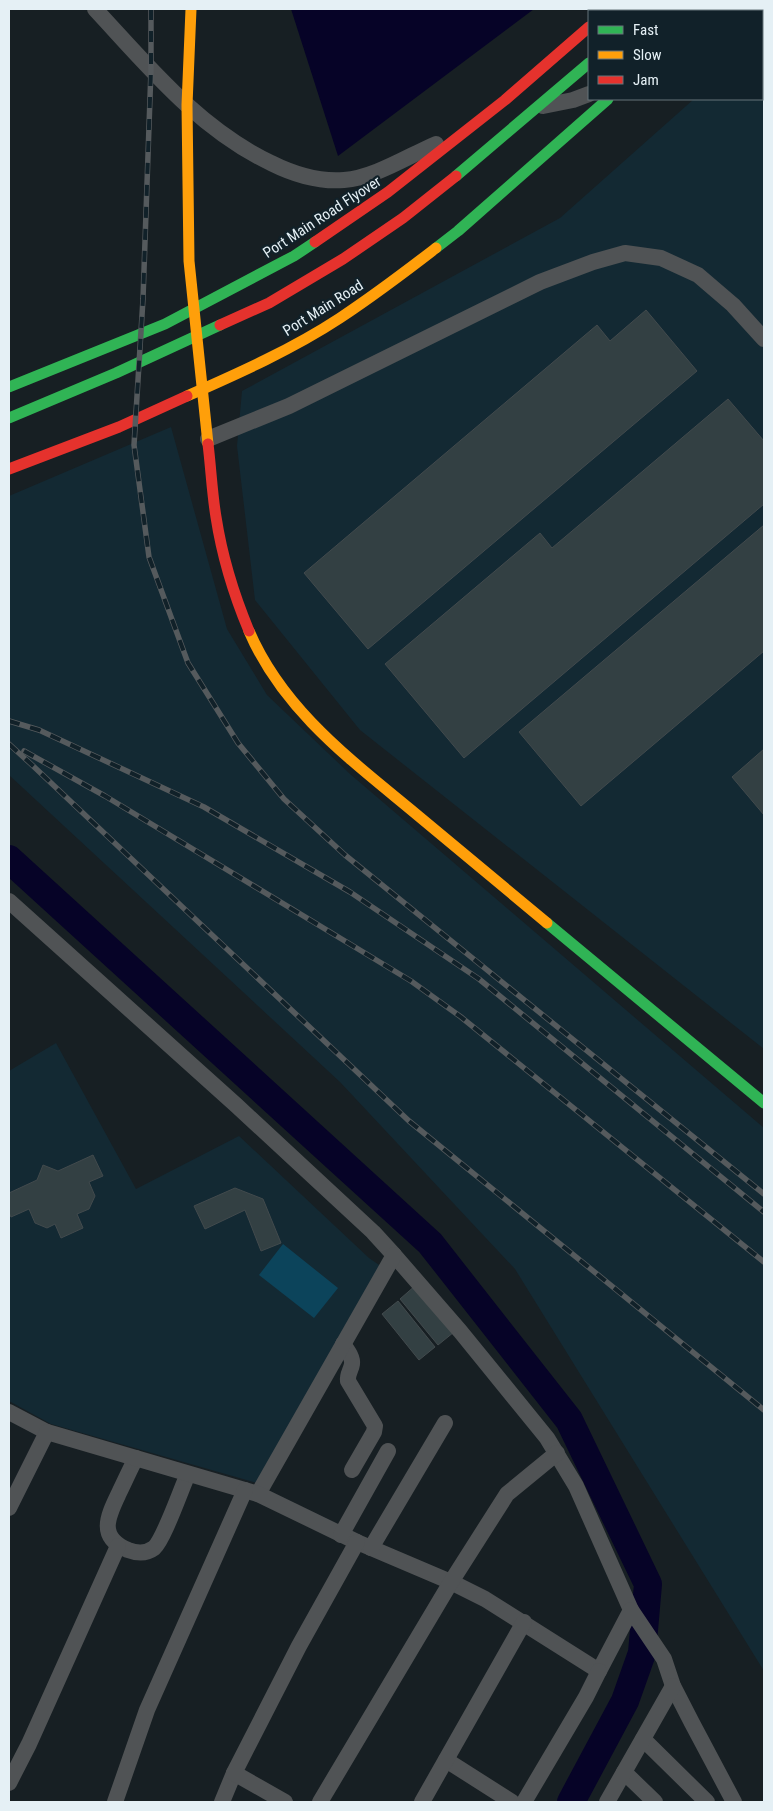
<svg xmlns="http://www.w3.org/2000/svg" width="773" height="1811" font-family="'Roboto Condensed',sans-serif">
	<rect width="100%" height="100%" fill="#171f23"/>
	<!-- built -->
	<g fill="#132933">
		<polygon points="764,36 764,1049 360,730 255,600 237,446 242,391 560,218 694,99 762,99 762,39"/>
		<polygon points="171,427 227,629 267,695 350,774 764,1128 764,1671 515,1269 340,1082 9,775 9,496"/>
		<polygon points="56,1043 136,1189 239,1136 369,1258 382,1267 257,1483 51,1424 9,1401 9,1071"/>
	</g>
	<!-- green -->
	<polygon fill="#0c445b" points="283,1244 338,1288 314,1318 259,1275"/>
	<!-- water -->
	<polygon fill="#060327" points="291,9 534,9 338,156"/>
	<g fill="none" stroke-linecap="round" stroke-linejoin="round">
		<!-- river -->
		<polyline stroke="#060327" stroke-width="28" points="9,859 430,1243 569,1420 648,1584 642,1653 625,1701 571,1802"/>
	</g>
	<!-- building -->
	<g fill="#334043" stroke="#424a4d">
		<polygon points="646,310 697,371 368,649 304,573 597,325 610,341"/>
		<polygon points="728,399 764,441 764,504 464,758 385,664 540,533 552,548"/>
		<polygon points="764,525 764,651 581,806 519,732"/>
		<polygon points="764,749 764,815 732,777"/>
		<polygon points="93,1155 103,1176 89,1182 95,1196 89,1209 77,1214 83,1228 61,1238 55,1224 47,1228 35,1223 29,1209 11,1217 9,1213 9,1193 37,1180 43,1165 58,1171"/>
		<polygon points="235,1188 263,1199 281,1243 261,1251 245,1210 205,1229 194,1206"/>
		<polygon points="416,1285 454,1332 438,1345 400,1299"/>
		<polygon points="398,1301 435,1347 419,1360 382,1314"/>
	</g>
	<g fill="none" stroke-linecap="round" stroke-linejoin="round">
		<!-- street -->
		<g stroke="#505355" stroke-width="16">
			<path d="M 95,9 C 148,66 199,129 271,163 C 293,174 319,182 344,180 C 374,178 408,156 436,144"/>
			<polyline points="543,106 573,100 589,94"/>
			<polyline points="208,439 289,406 540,282 593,262 625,253 661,258 698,275 733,305 764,339"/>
			<polyline points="9,901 236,1105 373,1232 394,1255 460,1331 547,1438 576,1486 631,1610"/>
			<path d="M 343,1344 C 347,1350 353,1357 352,1364 C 351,1371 347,1374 348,1381 L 375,1426 L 374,1432 L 352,1470"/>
			<polyline points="9,1412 47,1432"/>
			<path d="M 136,1458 C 130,1469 125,1481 119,1493 C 108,1516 97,1537 128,1550 C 136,1553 146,1554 154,1548 C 164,1539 181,1489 188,1474"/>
			<polyline points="258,1494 394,1255"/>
			<polyline points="9,1508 47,1432 258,1494 357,1542 451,1582 485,1599 599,1671 631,1610 664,1659 673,1686 692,1723 734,1802"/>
			<polyline points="341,1535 388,1451"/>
			<polyline points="371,1548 445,1423"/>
			<polyline points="643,1739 707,1802"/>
			<polyline points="446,1760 512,1802"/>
			<polyline points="624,1772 655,1802"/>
			<polyline points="9,1783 29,1744 118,1546"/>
			<polyline points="115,1802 147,1710 245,1490"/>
			<polyline points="222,1802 234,1773"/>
			<polyline points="285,1802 234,1773 299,1646 357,1542"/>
			<polyline points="320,1802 451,1582 507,1494 557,1453"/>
			<polyline points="422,1802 524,1622"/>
			<polyline points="524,1802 586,1697 599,1671"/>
			<polyline points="607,1802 673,1686"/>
		</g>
		<!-- fast -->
		<g stroke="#30b455" stroke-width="11">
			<polyline points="607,11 610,9"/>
			<polyline points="701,11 704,9"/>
			<polyline points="456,176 589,63"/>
			<polyline points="436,248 458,231 608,99"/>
			<polyline points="9,387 165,324 294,256 315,242"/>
			<polyline points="9,418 116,373 220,325"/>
			<polyline points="547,923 764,1103"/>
		</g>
		<!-- slow -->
		<g stroke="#ff9f0a" stroke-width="11">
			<polyline points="191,9 187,105 189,261 208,444"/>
			<polyline points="647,11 650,9"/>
			<path d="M 187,396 C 239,373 293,349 340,318 C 373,296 405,272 436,248"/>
			<path d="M 249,631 C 282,708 347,757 410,809 C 455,847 501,885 547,923"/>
		</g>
		<!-- jam -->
		<g stroke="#e5322d" stroke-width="11">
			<polyline points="315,242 388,192 505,100 589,27"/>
			<polyline points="220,325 269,303 343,259 403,218 456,176"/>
			<path d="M 208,444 C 211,468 212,493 216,517 C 222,556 234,595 249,631"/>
			<polyline points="9,469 119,427 187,396"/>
		</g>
		<!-- rail casing -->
		<g stroke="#555a5d" stroke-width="5.5">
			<g id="rail">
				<polyline points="151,9 151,69 143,299 134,445 149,557 188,663 238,743 284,799 345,855 764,1194"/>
				<polyline points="9,721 39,730 204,807 350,892 479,979 764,1212"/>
				<polyline points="9,744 31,764 409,1121 764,1410"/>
				<polyline points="24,751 105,796 411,981 461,1017 764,1262"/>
			</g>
		</g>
		<!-- rail -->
		<use href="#rail" stroke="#112129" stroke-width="4" stroke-dasharray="11" stroke-linecap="butt"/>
	</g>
	<g text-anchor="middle" stroke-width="4.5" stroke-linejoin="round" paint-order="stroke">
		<!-- street labels -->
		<g font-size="15" fill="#e5f0f5" stroke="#112129">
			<text transform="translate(322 217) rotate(-33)" y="5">Port Main Road Flyover</text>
			<text transform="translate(323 308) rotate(-32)" y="5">Port Main Road</text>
		</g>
	</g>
	<!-- border -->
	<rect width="773" height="1811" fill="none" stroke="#e5f0f5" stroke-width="20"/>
	<!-- legend -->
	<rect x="588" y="10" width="175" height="90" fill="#112129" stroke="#66747b"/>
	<rect x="598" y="26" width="25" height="8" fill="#30b455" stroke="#66747b"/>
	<text x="633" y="35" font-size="15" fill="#e5f0f5">Fast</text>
	<rect x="598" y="51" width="25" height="8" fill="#ff9f0a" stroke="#66747b"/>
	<text x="633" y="60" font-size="15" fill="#e5f0f5">Slow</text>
	<rect x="598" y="76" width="25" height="8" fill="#e5322d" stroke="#66747b"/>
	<text x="633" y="85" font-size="15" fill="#e5f0f5">Jam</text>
</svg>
